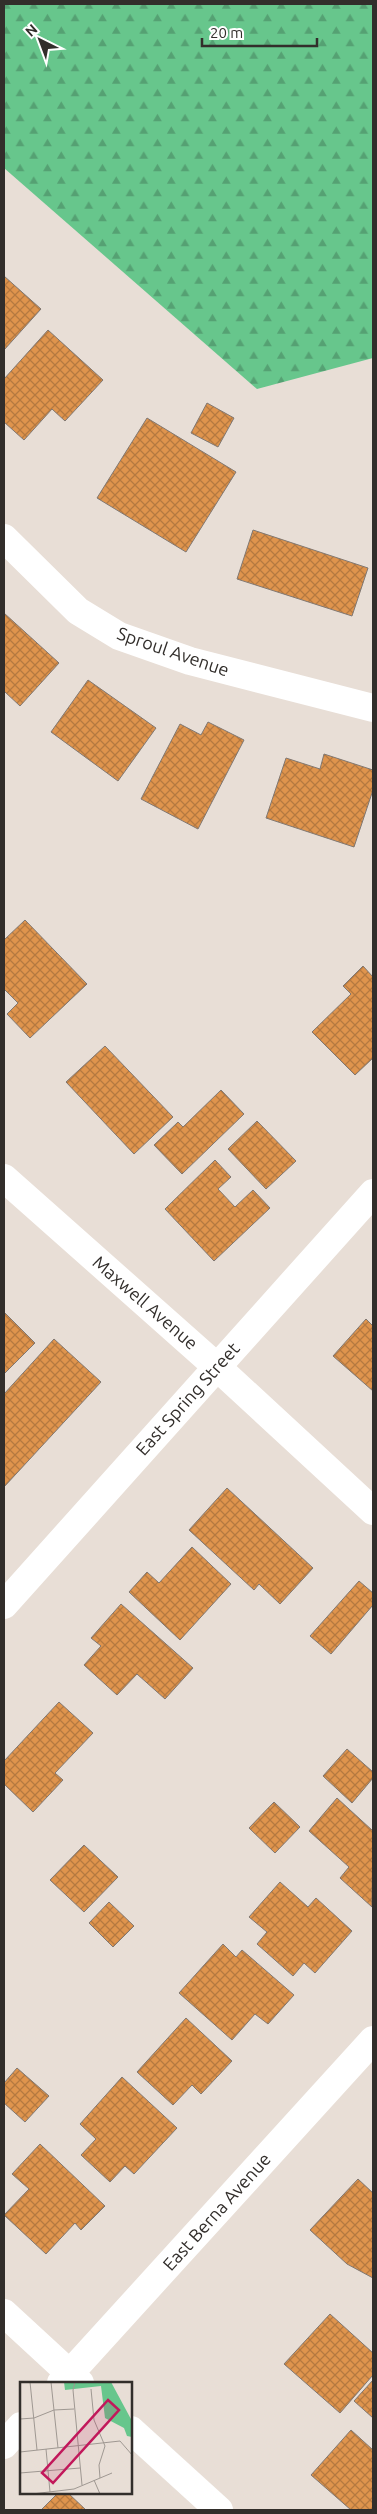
<svg xmlns="http://www.w3.org/2000/svg" width="377" height="2514" font-family="Ubuntu,sans-serif">
	<defs>
		<pattern id="forest-firs" width="22" height="20" patternUnits="userSpaceOnUse" patternTransform="scale(1.25)"><rect width="22" height="20" fill="#67c68c"/><path d="M5 1l3.5 6h-7zM16 11l3.5 6h-7z" fill="#55a173"/></pattern>
		<pattern id="building-cross-hatch" width="8" height="8" patternUnits="userSpaceOnUse" patternTransform="scale(1.25)"><rect width="8" height="8" fill="#df944d"/><path d="M0 0l8 8M0 8l8-8" fill="none" stroke="#b57940"/></pattern>
	</defs>
	<rect width="100%" height="100%" fill="#e8ded6"/>
	<!-- forest -->
	<polygon fill="url(#forest-firs)" points="4,4 373,4 373,358 257,389 4,168"/>
	<!-- building -->
	<g fill="url(#building-cross-hatch)" stroke="#817872">
		<polygon points="4,276 41,309 4,350"/>
		<polygon points="48,330 103,380 65,421 52,409 24,440 4,422 4,379"/>
		<polygon points="207,403 234,418 218,447 191,433"/>
		<polygon points="147,418 236,472 186,552 97,498"/>
		<polygon points="253,530 368,568 352,616 237,579"/>
		<polygon points="4,613 59,663 20,706 4,691"/>
		<polygon points="88,680 156,728 118,781 51,732"/>
		<polygon points="208,722 244,740 198,829 141,799 180,724 201,735"/>
		<polygon points="324,754 373,770 373,790 354,847 266,818 286,758 320,769"/>
		<polygon points="25,920 87,984 30,1038 7,1014 18,1003 4,989 4,940"/>
		<polygon points="363,966 373,977 373,1058 355,1075 312,1032 351,994 343,986"/>
		<polygon points="105,1046 173,1117 134,1154 66,1082"/>
		<polygon points="221,1090 244,1114 182,1174 154,1145 178,1122 183,1127"/>
		<polygon points="257,1121 296,1161 266,1189 228,1149"/>
		<polygon points="215,1160 231,1177 218,1189 235,1207 253,1190 270,1208 214,1261 165,1209"/>
		<polygon points="4,1312 35,1343 4,1374"/>
		<polygon points="366,1319 373,1326 373,1391 333,1356"/>
		<polygon points="54,1339 101,1382 4,1487 4,1394"/>
		<polygon points="227,1488 313,1568 280,1604 259,1584 254,1590 189,1530"/>
		<polygon points="192,1547 231,1584 180,1640 129,1592 147,1572 159,1583"/>
		<polygon points="359,1581 373,1593 373,1605 331,1654 310,1636"/>
		<polygon points="121,1604 193,1668 165,1699 137,1674 117,1695 84,1665 101,1646 91,1638"/>
		<polygon points="59,1702 93,1733 55,1773 63,1780 33,1812 4,1784 4,1761"/>
		<polygon points="347,1749 373,1772 373,1778 352,1803 323,1776"/>
		<polygon points="337,1798 373,1831 372,1907 340,1878 349,1867 309,1831"/>
		<polygon points="274,1802 300,1827 275,1853 249,1828"/>
		<polygon points="84,1845 118,1877 84,1912 50,1880"/>
		<polygon points="280,1882 308,1907 316,1898 352,1931 315,1973 304,1963 293,1976 257,1944 267,1932 249,1917"/>
		<polygon points="109,1902 134,1926 113,1947 89,1923"/>
		<polygon points="223,1944 236,1957 242,1950 294,1995 268,2024 255,2014 232,2040 179,1993"/>
		<polygon points="186,2018 232,2061 201,2094 192,2085 173,2105 137,2072"/>
		<polygon points="17,2068 49,2096 25,2122 4,2103 4,2083"/>
		<polygon points="122,2077 177,2128 134,2174 125,2166 110,2182 81,2155 96,2139 80,2124"/>
		<polygon points="40,2144 105,2206 81,2230 75,2223 46,2254 4,2215 29,2189 12,2174"/>
		<polygon points="358,2179 373,2193 373,2278 347,2264 310,2230"/>
		<polygon points="330,2314 373,2353 373,2375 340,2413 284,2364"/>
		<polygon points="373,2380 373,2418 354,2401"/>
		<polygon points="351,2430 373,2450 373,2510 351,2510 311,2475"/>
		<polygon points="58,2493 68,2493 86,2510 41,2510"/>
	</g>
	<g fill="none" stroke-linecap="round" stroke-linejoin="round">
		<!-- minor -->
		<g stroke="#fff" stroke-width="28">
			<polyline points="4,538 78,611 119,636 190,661 373,708"/>
			<polyline points="4,1178 217,1367 373,1511"/>
			<polyline points="4,1605 373,1193"/>
			<polyline points="4,2313 80,2383"/>
			<polyline points="61,2383 373,2040"/>
			<polyline points="131,2430 219,2510"/>
			<polyline points="4,2445 21,2426"/>
		</g>
	</g>
	<g text-anchor="middle" stroke-width="4" stroke-linejoin="round" paint-order="stroke">
		<!-- street labels -->
		<g font-size="18" fill="#322e2b" stroke="#fff">
			<text transform="translate(173 652) rotate(19)" y="6">Sproul Avenue</text>
			<text transform="translate(145 1303) rotate(41)" y="6">Maxwell Avenue</text>
			<text transform="translate(188 1399) rotate(-48)" y="6">East Spring Street</text>
			<text transform="translate(217 2212) rotate(-48)" y="6">East Berna Avenue</text>
		</g>
	</g>
	<!-- overview -->
	<g transform="translate(20 2382)">
		<rect width="112" height="112" fill="#e8ded6"/>
		<path d="M 44,0 L 91,0 L 112,39 L 112,55 L 107,54 L 104,46 L 85,36 L 81,4 L 45,8 Z" fill="#67c68c"/>
		<path fill="none" stroke="#9f9892" stroke-width="1" d="M 10,0 L 17,68M 31,0 L 38,66M 55,0 L 53,8 L 62,103M 71,7 L 74,38 L 85,64 L 79,83 L 80,96M 0,37 L 14,36 L 34,28 L 54,27M 26,67 L 30,110M 0,70 L 100,59 L 113,74M 0,91 L 60,86M 74,98 L 80,112M 12,112 L 54,107 L 92,91"/>
		<path fill="#c2185b" fill-opacity="0.15" stroke="#c2185b" stroke-width="2.5" d="M 88,18 L 99,28 L 33,101 L 22,91 Z"/>
		<rect width="112" height="112" fill="none" stroke="#322e2b" stroke-width="2.5"/>
	</g>
	<!-- border -->
	<rect width="377" height="2514" fill="none" stroke="#322e2b" stroke-width="10"/>
	<!-- north arrow -->
	<g transform="translate(40 40) rotate(318)" stroke="#ffffff" stroke-width="4" paint-order="stroke">
	<path d="M0-4L9 19L0 12L-9 19Z" fill="#322e2b"/>
	<text y="-8" font-size="14" font-weight="bold" text-anchor="middle" fill="#322e2b">N</text>
	</g>
	<!-- scale -->
	<path d="M202 38v8h115v-8" fill="none" stroke="#322e2b" stroke-width="2.5"/>
	<text x="210" y="38" font-size="15" fill="#322e2b" stroke="#ffffff" stroke-width="4" paint-order="stroke">20 m</text>
</svg>
